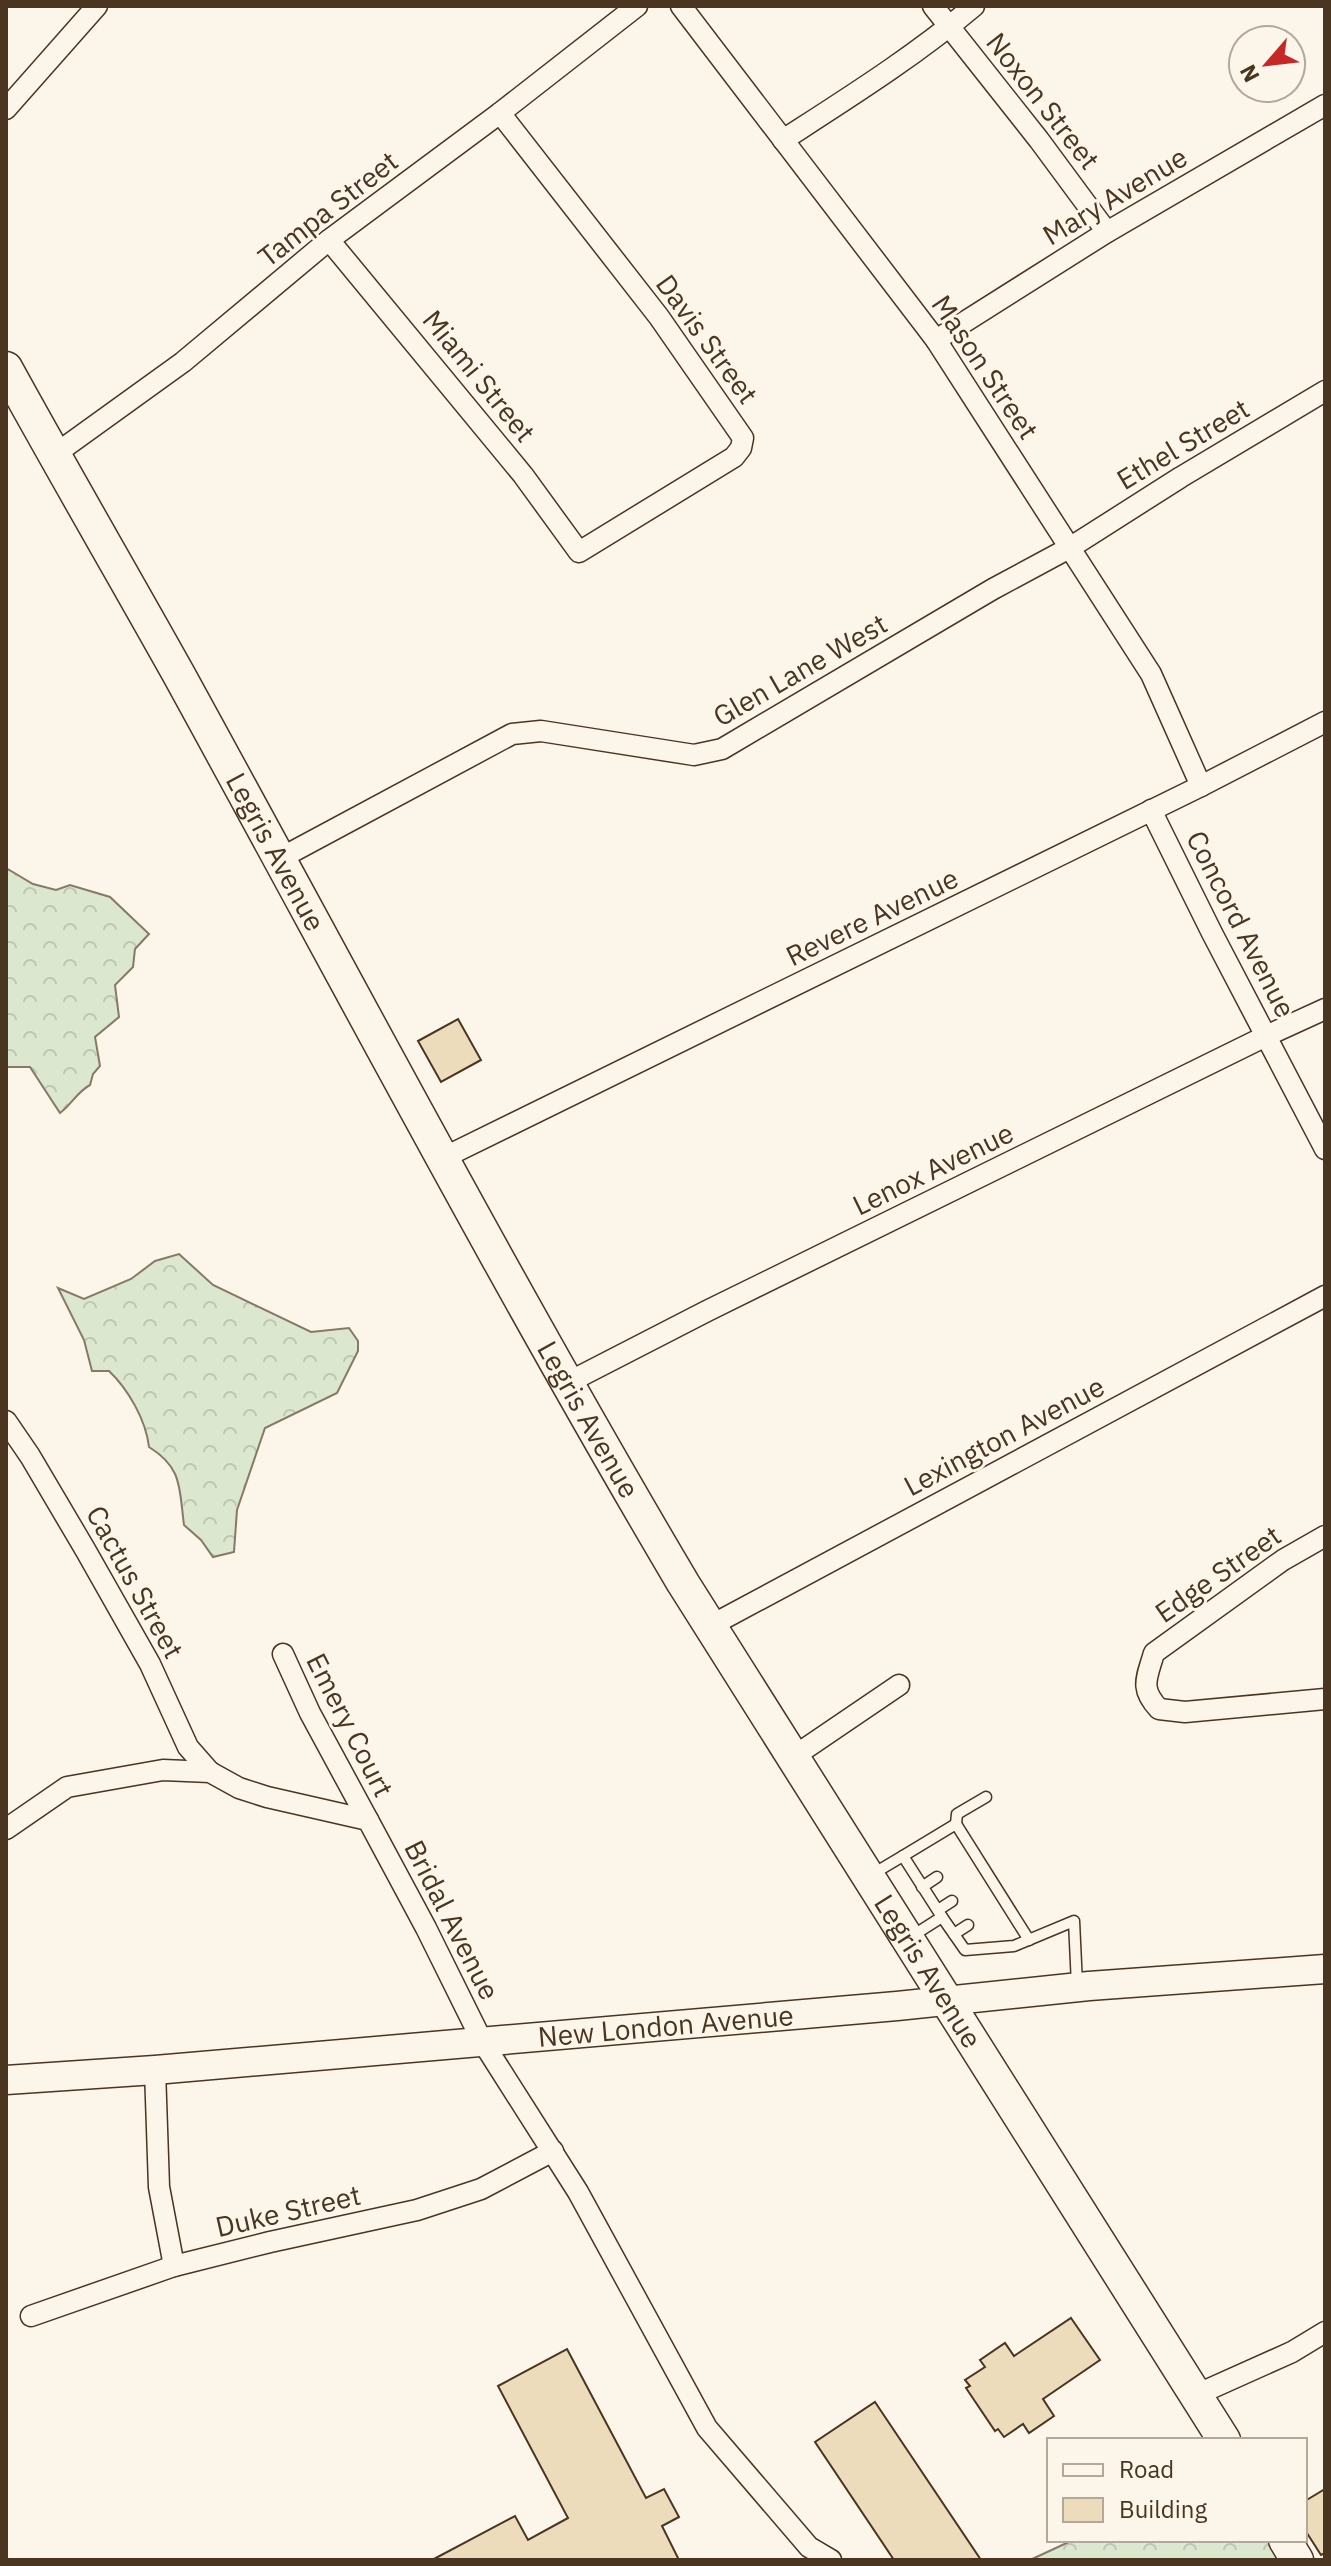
<svg xmlns="http://www.w3.org/2000/svg" width="1331" height="2566" font-family="'IBM Plex Sans',sans-serif">
	<defs>
		<pattern id="forest-crowns" width="20" height="18" patternUnits="userSpaceOnUse" patternTransform="scale(2)"><rect width="20" height="18" fill="#dce7d0"/><path d="M2 6a3 3 0 1 1 6 0M12 15a3 3 0 1 1 6 0" fill="none" stroke="#bec7b2"/></pattern>
	</defs>
	<rect width="100%" height="100%" fill="#fbf6e9"/>
	<!-- forest -->
	<g fill="url(#forest-crowns)" stroke="#887966" stroke-width="2">
		<path d="M 6,868 L 33,884 L 56,890 L 70,885 L 110,897 L 149,934 L 135,949 L 133,967 L 115,985 L 119,1017 L 95,1037 L 100,1066 L 93,1074 L 90,1085 C 77,1092 72,1104 60,1113 L 30,1067 L 6,1067 Z"/>
		<path d="M 179,1254 L 213,1285 L 311,1332 L 349,1328 L 358,1341 L 358,1351 L 337,1393 L 265,1428 L 237,1510 L 234,1552 L 213,1557 L 201,1540 L 184,1525 C 179,1488 183,1468 149,1447 C 146,1420 128,1389 109,1371 L 92,1371 L 84,1340 L 58,1288 L 84,1299 L 131,1279 L 155,1261 Z"/>
		<polygon points="1073,2540 1283,2540 1296,2560 1030,2560"/>
	</g>
	<!-- building -->
	<g fill="#ecdcbc" stroke="#4a3520" stroke-width="2">
		<polygon points="458,1019 481,1060 441,1082 418,1041"/>
		<polygon points="1071,2318 1100,2360 1043,2399 1054,2416 1029,2433 1023,2424 1004,2437 998,2429 995,2431 966,2388 970,2386 965,2380 985,2367 980,2360 1005,2343 1014,2356"/>
		<polygon points="567,2349 646,2498 664,2489 679,2517 662,2526 679,2560 432,2560 515,2516 528,2540 568,2518 498,2386"/>
		<polygon points="875,2402 981,2560 894,2560 815,2442"/>
		<polygon points="1325,2489 1325,2553 1321,2555 1305,2530 1305,2501"/>
	</g>
	<g fill="none" stroke-linecap="round" stroke-linejoin="round">
		<!-- service casing -->
		<g stroke="#4a3520" stroke-width="13">
			<g id="service">
				<polyline points="956,1824 957,1814 986,1797"/>
				<polyline points="903,1856 956,1824 1029,1940"/>
				<polyline points="871,1875 903,1856 942,1917"/>
				<polyline points="922,1887 937,1877"/>
				<polyline points="938,1910 952,1901"/>
				<polyline points="954,1934 968,1925"/>
				<polyline points="909,1938 942,1917 965,1950 1014,1946 1074,1921 1077,1985"/>
			</g>
		</g>
		<!-- minor casing -->
		<g stroke="#4a3520" stroke-width="23">
			<g id="minor">
				<polyline points="681,6 936,340 1151,674 1201,786"/>
				<polyline points="933,6 1039,140 1107,232"/>
				<polyline points="6,109 97,6"/>
				<path d="M 783,140 C 848,98 915,56 974,6"/>
				<polyline points="329,240 523,475 579,552 734,457 741,448 743,438 659,317 500,113"/>
				<polyline points="936,340 1107,232 1325,105"/>
				<polyline points="54,455 183,362 329,240 500,113 637,6"/>
				<polyline points="1151,810 1212,933 1325,1149"/>
				<polyline points="279,859 512,734 541,731 694,755 722,749 993,589 1071,547 1181,477 1325,391"/>
				<polyline points="441,1159 1201,786 1325,722"/>
				<polyline points="567,1383 707,1311 1266,1036 1325,1009"/>
				<polyline points="6,1421 30,1456 86,1551 150,1664 188,1747 210,1772"/>
				<path d="M 1325,1536 L 1283,1560 L 1154,1653 C 1147,1678 1139,1688 1159,1709 L 1185,1712 L 1325,1699"/>
				<polyline points="710,1626 1325,1296"/>
				<polyline points="283,1654 310,1713 368,1820"/>
				<polyline points="793,1757 899,1685"/>
				<polyline points="6,1829 67,1787 163,1770 210,1772 239,1788 267,1797 368,1820 426,1928 482,2041 578,2192 707,2428 809,2547 831,2560"/>
				<polyline points="155,2070 159,2187 174,2266"/>
				<polyline points="31,2316 174,2266 270,2242 417,2210 481,2189 553,2151"/>
				<polyline points="1196,2395 1292,2352 1325,2332"/>
			</g>
		</g>
		<!-- secondary casing -->
		<g stroke="#4a3520" stroke-width="31">
			<g id="secondary">
				<path id="s1" d="M 6,2080 L 155,2070 L 897,2006 L 1089,1986 L 1325,1969"/>
			</g>
		</g>
		<!-- primary casing -->
		<g stroke="#4a3520" stroke-width="35">
			<g id="primary">
				<path id="s2" d="M 6,368 C 62,470 121,571 178,673 C 345,977 506,1284 683,1583 L 1224,2440"/>
				<polyline points="1285,2540 1297,2560"/>
			</g>
		</g>
		<!-- service -->
		<use href="#service" stroke="#fbf6e9" stroke-width="10"/>
		<!-- minor -->
		<use href="#minor" stroke="#fbf6e9" stroke-width="20"/>
		<!-- secondary -->
		<use href="#secondary" stroke="#fbf6e9" stroke-width="28"/>
		<!-- primary -->
		<use href="#primary" stroke="#fbf6e9" stroke-width="32"/>
	</g>
	<g text-anchor="middle" stroke-width="6" stroke-linejoin="round" paint-order="stroke">
		<!-- street labels -->
		<g font-size="28" fill="#4a3520" stroke="#fbf6e9">
			<text transform="translate(1043 101) rotate(52)" y="10">Noxon Street</text>
			<text transform="translate(1115 196) rotate(-31)" y="10">Mary Avenue</text>
			<text transform="translate(328 209) rotate(-38)" y="10">Tampa Street</text>
			<text transform="translate(707 339) rotate(54)" y="10">Davis Street</text>
			<text transform="translate(985 367) rotate(56)" y="10">Mason Street</text>
			<text transform="translate(479 376) rotate(51)" y="10">Miami Street</text>
			<text transform="translate(1183 444) rotate(-31)" y="10">Ethel Street</text>
			<text transform="translate(800 670) rotate(-30)" y="10">Glen Lane West</text>
			<text dy="10" stroke="none"><textPath href="#s2" startOffset="554">Legris Avenue</textPath></text>
			<text transform="translate(872 917) rotate(-26)" y="10">Revere Avenue</text>
			<text transform="translate(1241 924) rotate(63)" y="10">Concord Avenue</text>
			<text transform="translate(933 1169) rotate(-26)" y="10">Lenox Avenue</text>
			<text dy="10" stroke="none"><textPath href="#s2" startOffset="1202">Legris Avenue</textPath></text>
			<text transform="translate(1004 1436) rotate(-28)" y="10">Lexington Avenue</text>
			<text transform="translate(1218 1574) rotate(-35)" y="10">Edge Street</text>
			<text transform="translate(135 1582) rotate(61)" y="10">Cactus Street</text>
			<text transform="translate(350 1725) rotate(63)" y="10">Emery Court</text>
			<text transform="translate(452 1920) rotate(63)" y="10">Bridal Avenue</text>
			<text dy="10" stroke="none"><textPath href="#s2" startOffset="1850">Legris Avenue</textPath></text>
			<text dy="10" stroke="none"><textPath href="#s1" startOffset="662">New London Avenue</textPath></text>
			<text transform="translate(288 2211) rotate(-13)" y="10">Duke Street</text>
		</g>
	</g>
	<!-- border -->
	<rect width="1331" height="2566" fill="none" stroke="#4a3520" stroke-width="16"/>
	<!-- legend -->
	<rect x="1047" y="2438" width="260" height="104" fill="#fbf6e9" stroke="#b4a999" stroke-width="2"/>
	<rect x="1063" y="2464" width="40" height="12" fill="#fbf6e9" stroke="#b4a999" stroke-width="2"/>
	<text x="1119" y="2478" font-size="24" fill="#4a3520">Road</text>
	<rect x="1063" y="2498" width="40" height="24" fill="#ecdcbc" stroke="#b4a999" stroke-width="2"/>
	<text x="1119" y="2518" font-size="24" fill="#4a3520">Building</text>
	<!-- north arrow -->
	<g transform="translate(1267 64) rotate(242)"><circle r="38" fill="#fbf6e9" stroke="#b4a999" stroke-width="2"/>
	<path d="M0-6L14 30L0 20L-14 30Z" fill="#c62828"/>
	<text y="-12" font-size="22" font-weight="bold" text-anchor="middle" fill="#4a3520">N</text>
	</g>
</svg>
